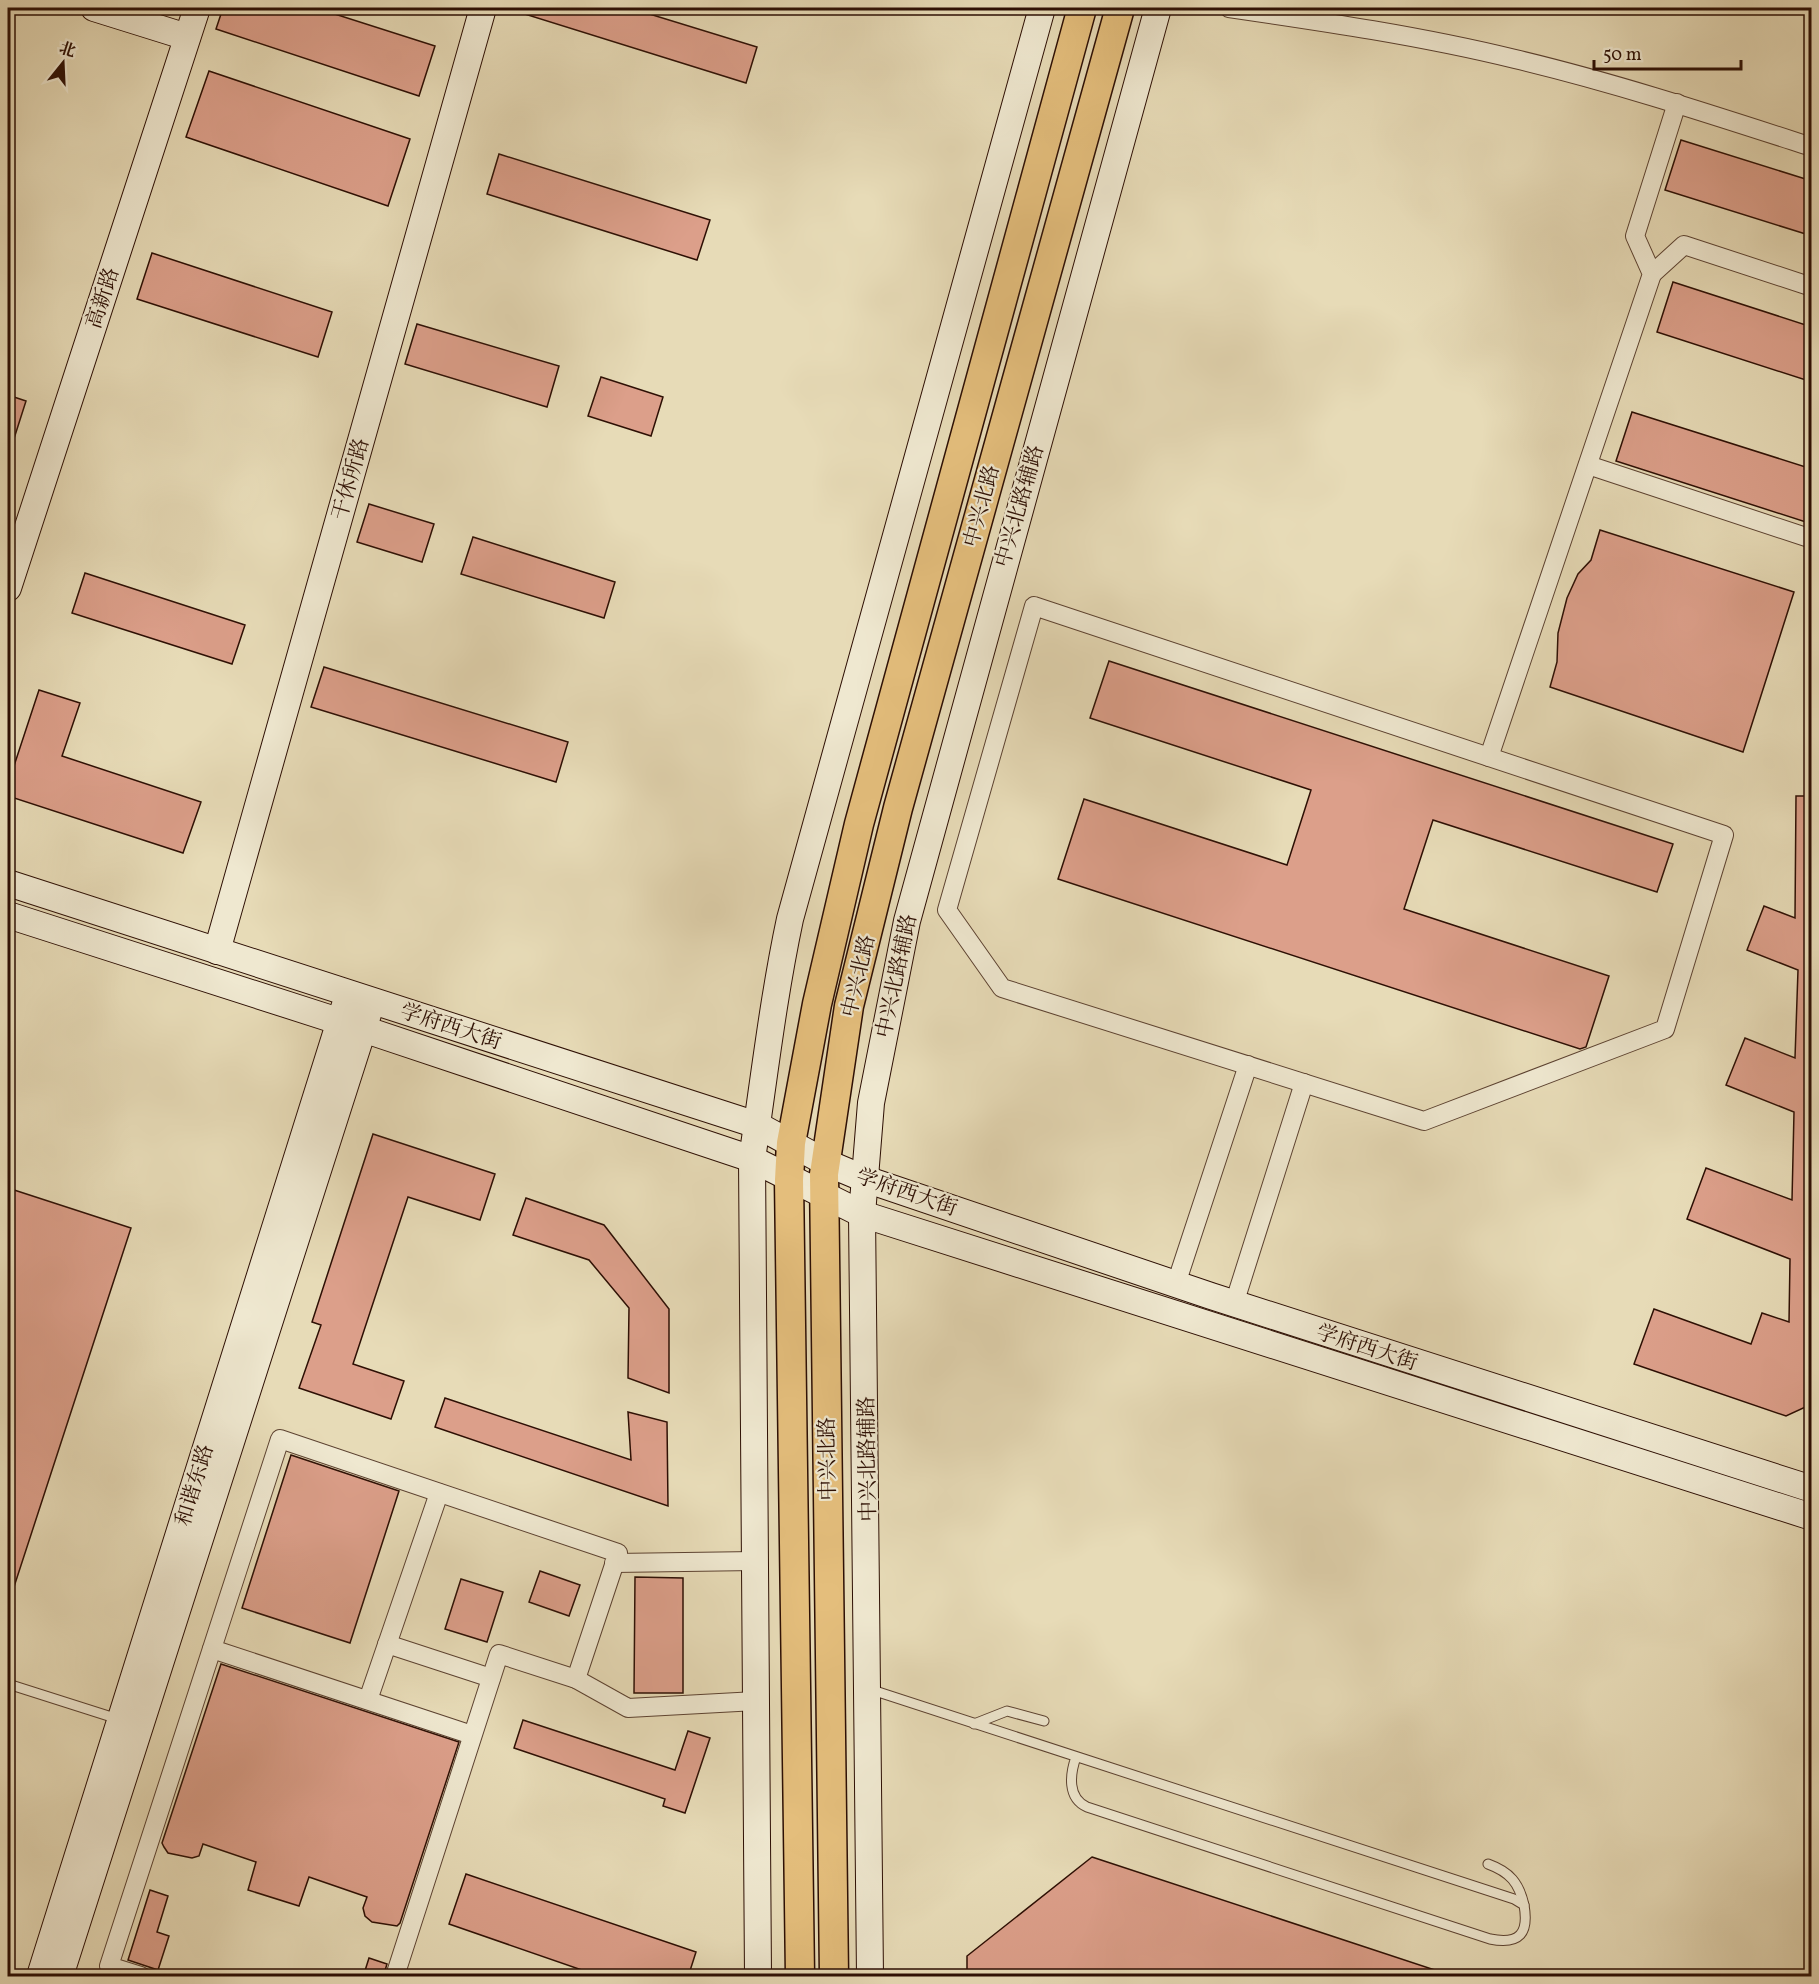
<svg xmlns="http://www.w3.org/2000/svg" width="1819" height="1984" font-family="Vollkorn,'Noto Serif SC',serif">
	<rect width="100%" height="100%" fill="#e7dbb7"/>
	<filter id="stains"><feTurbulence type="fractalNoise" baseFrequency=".00333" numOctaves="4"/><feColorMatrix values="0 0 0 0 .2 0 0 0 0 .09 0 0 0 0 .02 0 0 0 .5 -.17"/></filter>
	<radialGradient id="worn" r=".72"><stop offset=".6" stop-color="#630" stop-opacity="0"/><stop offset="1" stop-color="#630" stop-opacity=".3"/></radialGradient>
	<!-- building -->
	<g fill="#dc9f8a" stroke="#2d0f04" stroke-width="1.5">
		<polygon points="223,8 316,8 435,46 419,96 216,29"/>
		<polygon points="515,8 630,8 757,47 746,83 515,11"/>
		<polygon points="209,71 410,139 388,206 186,137"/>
		<polygon points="1681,140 1812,181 1812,236 1665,190"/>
		<polygon points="499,154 710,220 697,260 487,194"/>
		<polygon points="152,253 332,312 318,357 137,299"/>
		<polygon points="1673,282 1812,327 1812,382 1657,332"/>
		<polygon points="417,324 559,366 547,407 405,364"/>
		<polygon points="601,377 663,397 651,436 588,416"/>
		<polygon points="8,395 26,401 11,448 8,447"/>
		<polygon points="1632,412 1812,469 1812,524 1616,461"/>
		<polygon points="369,504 434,524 422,562 357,542"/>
		<polygon points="1600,530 1794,592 1743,752 1550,687 1557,662 1558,633 1567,598 1578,574 1591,560"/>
		<polygon points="473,537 615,582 604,618 461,574"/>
		<polygon points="85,573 245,625 232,664 72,613"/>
		<polygon points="1109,661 1673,844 1657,892 1433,820 1404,909 1609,976 1586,1047 1580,1049 1058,879 1084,799 1287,865 1311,790 1090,718"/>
		<polygon points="324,667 568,742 556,782 311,707"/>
		<polygon points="39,690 80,703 62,756 201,802 183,853 11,797 8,784"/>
		<polygon points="1796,796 1812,796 1812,1404 1786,1416 1634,1364 1654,1309 1751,1344 1762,1313 1789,1322 1790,1259 1687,1219 1706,1168 1792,1200 1794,1112 1726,1085 1745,1038 1795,1058 1798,970 1747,950 1764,906 1795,918"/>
		<polygon points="373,1134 495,1174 480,1220 408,1197 353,1364 404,1381 391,1419 299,1388 321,1325 312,1322"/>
		<polygon points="8,1188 131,1228 11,1596 8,1596"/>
		<polygon points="526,1198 604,1225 669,1309 669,1393 628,1378 629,1308 589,1260 513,1235"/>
		<polygon points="445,1398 631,1460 628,1412 667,1422 668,1506 435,1427"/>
		<polygon points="291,1455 399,1491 350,1643 242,1608"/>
		<polygon points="540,1571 580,1585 569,1616 529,1602"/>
		<polygon points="635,1577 683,1578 683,1693 634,1693"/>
		<polygon points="461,1579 503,1592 487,1642 445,1629"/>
		<polygon points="221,1664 459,1742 400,1923 397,1926 372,1922 365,1916 363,1908 367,1897 309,1877 299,1906 248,1890 256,1862 203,1844 199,1856 192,1858 168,1853 164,1847 162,1843"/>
		<polygon points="523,1720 675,1770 688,1731 710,1738 685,1813 663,1806 665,1799 514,1748"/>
		<polygon points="1092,1857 1444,1973 1444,1977 967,1977 967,1956"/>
		<polygon points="466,1874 696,1952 688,1977 602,1977 449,1924"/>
		<polygon points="150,1890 168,1896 157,1932 169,1936 158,1970 128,1960"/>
		<polygon points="369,1958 387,1964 383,1977 363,1977"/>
	</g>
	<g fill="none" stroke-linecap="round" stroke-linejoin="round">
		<!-- lane casing -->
		<g stroke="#5c4231" stroke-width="11">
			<g id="lane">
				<polyline points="8,1684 118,1719"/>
				<path d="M 869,1689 L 1514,1899 L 1524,1905 C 1529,1933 1520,1945 1490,1939 L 1087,1807 C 1067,1798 1070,1774 1076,1757"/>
				<polyline points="974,1724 1007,1711 1044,1721"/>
				<path d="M 1488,1864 C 1510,1872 1519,1883 1524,1905"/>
			</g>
		</g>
		<!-- street casing -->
		<g stroke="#5c4231" stroke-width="20">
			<g id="street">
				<path d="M 1229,8 C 1325,22 1421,36 1515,59 C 1616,83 1713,115 1812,147"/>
				<polyline points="1652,274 1684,245 1812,287"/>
				<polyline points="1588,465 1812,539"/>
				<polygon points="1034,606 1724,835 1665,1029 1424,1121 1002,988 947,910"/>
				<polyline points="1489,757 1652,274 1635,236 1677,103"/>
				<polyline points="1176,1284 1248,1065"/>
				<polyline points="1234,1304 1304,1083"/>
				<polyline points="614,1563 755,1561"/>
				<polyline points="387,1644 491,1678"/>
				<polyline points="212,1649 472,1735"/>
				<polyline points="368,1700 439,1493"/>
				<polyline points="141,1976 109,1966 280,1439 618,1553 576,1679"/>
				<polyline points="395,1976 499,1654 576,1679 628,1708 756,1701"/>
			</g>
		</g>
		<!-- secondary casing -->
		<g stroke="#2d0f04" stroke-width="28">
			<g id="secondary">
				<polyline points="94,8 187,37"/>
				<polyline points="8,588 197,8"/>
				<polyline points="8,883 757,1125 827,1163 865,1179 1211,1296 1812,1489"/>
				<polyline points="8,915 363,1029 752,1159 862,1214 1812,1517"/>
				<polyline points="217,951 483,8"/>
				<polyline points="40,1976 345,1005"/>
				<polyline points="60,1976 368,1014"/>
				<path d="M 758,1976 L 752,1159 C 764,1079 773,999 790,919 L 1042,8"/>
				<polyline points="870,1976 862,1214 871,1103 907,921 1158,8"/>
			</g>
		</g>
		<!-- primary casing -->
		<g stroke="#2d0f04" stroke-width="31">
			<g id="primary">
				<polyline points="800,1976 789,1180 791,1143 817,1004 859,824 1082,8"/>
				<polyline points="834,1976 824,1174 849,1006 898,808 1120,8"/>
			</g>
		</g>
		<!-- lane -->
		<use href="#lane" stroke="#efe8d0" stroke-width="9"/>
		<!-- street -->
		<use href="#street" stroke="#efe8d0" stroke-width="18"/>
		<!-- secondary -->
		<use href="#secondary" stroke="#efe8d0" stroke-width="26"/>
		<!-- primary -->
		<use href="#primary" stroke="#e4be7c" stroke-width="28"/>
	</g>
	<g text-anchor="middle" stroke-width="4.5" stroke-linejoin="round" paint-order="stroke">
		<!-- street labels -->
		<g font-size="21" fill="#2d0f04" stroke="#efe8d0">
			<text transform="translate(102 298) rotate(-72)" y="7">高新路</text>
			<text transform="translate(350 479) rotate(-74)" y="7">干休所路</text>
			<text transform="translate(981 506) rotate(-75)" y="7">中兴北路</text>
			<text transform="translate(1019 506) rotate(-74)" y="7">中兴北路辅路</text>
			<text transform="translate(858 976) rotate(-77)" y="7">中兴北路</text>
			<text transform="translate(896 976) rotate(-78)" y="7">中兴北路辅路</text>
			<text transform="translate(451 1026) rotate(18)" y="7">学府西大街</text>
			<text transform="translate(907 1192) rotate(19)" y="7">学府西大街</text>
			<text transform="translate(1367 1347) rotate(18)" y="7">学府西大街</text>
			<text transform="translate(827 1459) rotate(-91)" y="7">中兴北路</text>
			<text transform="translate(867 1459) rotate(-91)" y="7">中兴北路辅路</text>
			<text transform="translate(194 1485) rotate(-73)" y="7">和谐东路</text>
		</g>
	</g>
	<!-- margin -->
	<rect width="1819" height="1984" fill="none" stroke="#e7dbb7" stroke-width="30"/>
	<rect x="9" y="9" width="1801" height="1966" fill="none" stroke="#2d0f04" stroke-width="3"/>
	<rect x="15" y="15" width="1789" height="1954" fill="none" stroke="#2d0f04" stroke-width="1.5"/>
	<!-- north arrow -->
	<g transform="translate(63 63) rotate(18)" stroke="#efe8d0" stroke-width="4.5" paint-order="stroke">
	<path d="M0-4.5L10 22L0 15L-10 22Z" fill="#2d0f04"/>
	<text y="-9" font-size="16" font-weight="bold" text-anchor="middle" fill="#2d0f04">北</text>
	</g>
	<!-- scale -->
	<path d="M1594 60v9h147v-9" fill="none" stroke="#2d0f04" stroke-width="3"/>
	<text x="1603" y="60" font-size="18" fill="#2d0f04" stroke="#efe8d0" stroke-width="4.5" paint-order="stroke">50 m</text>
	<rect width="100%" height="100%" filter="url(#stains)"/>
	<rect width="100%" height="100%" fill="url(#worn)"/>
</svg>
